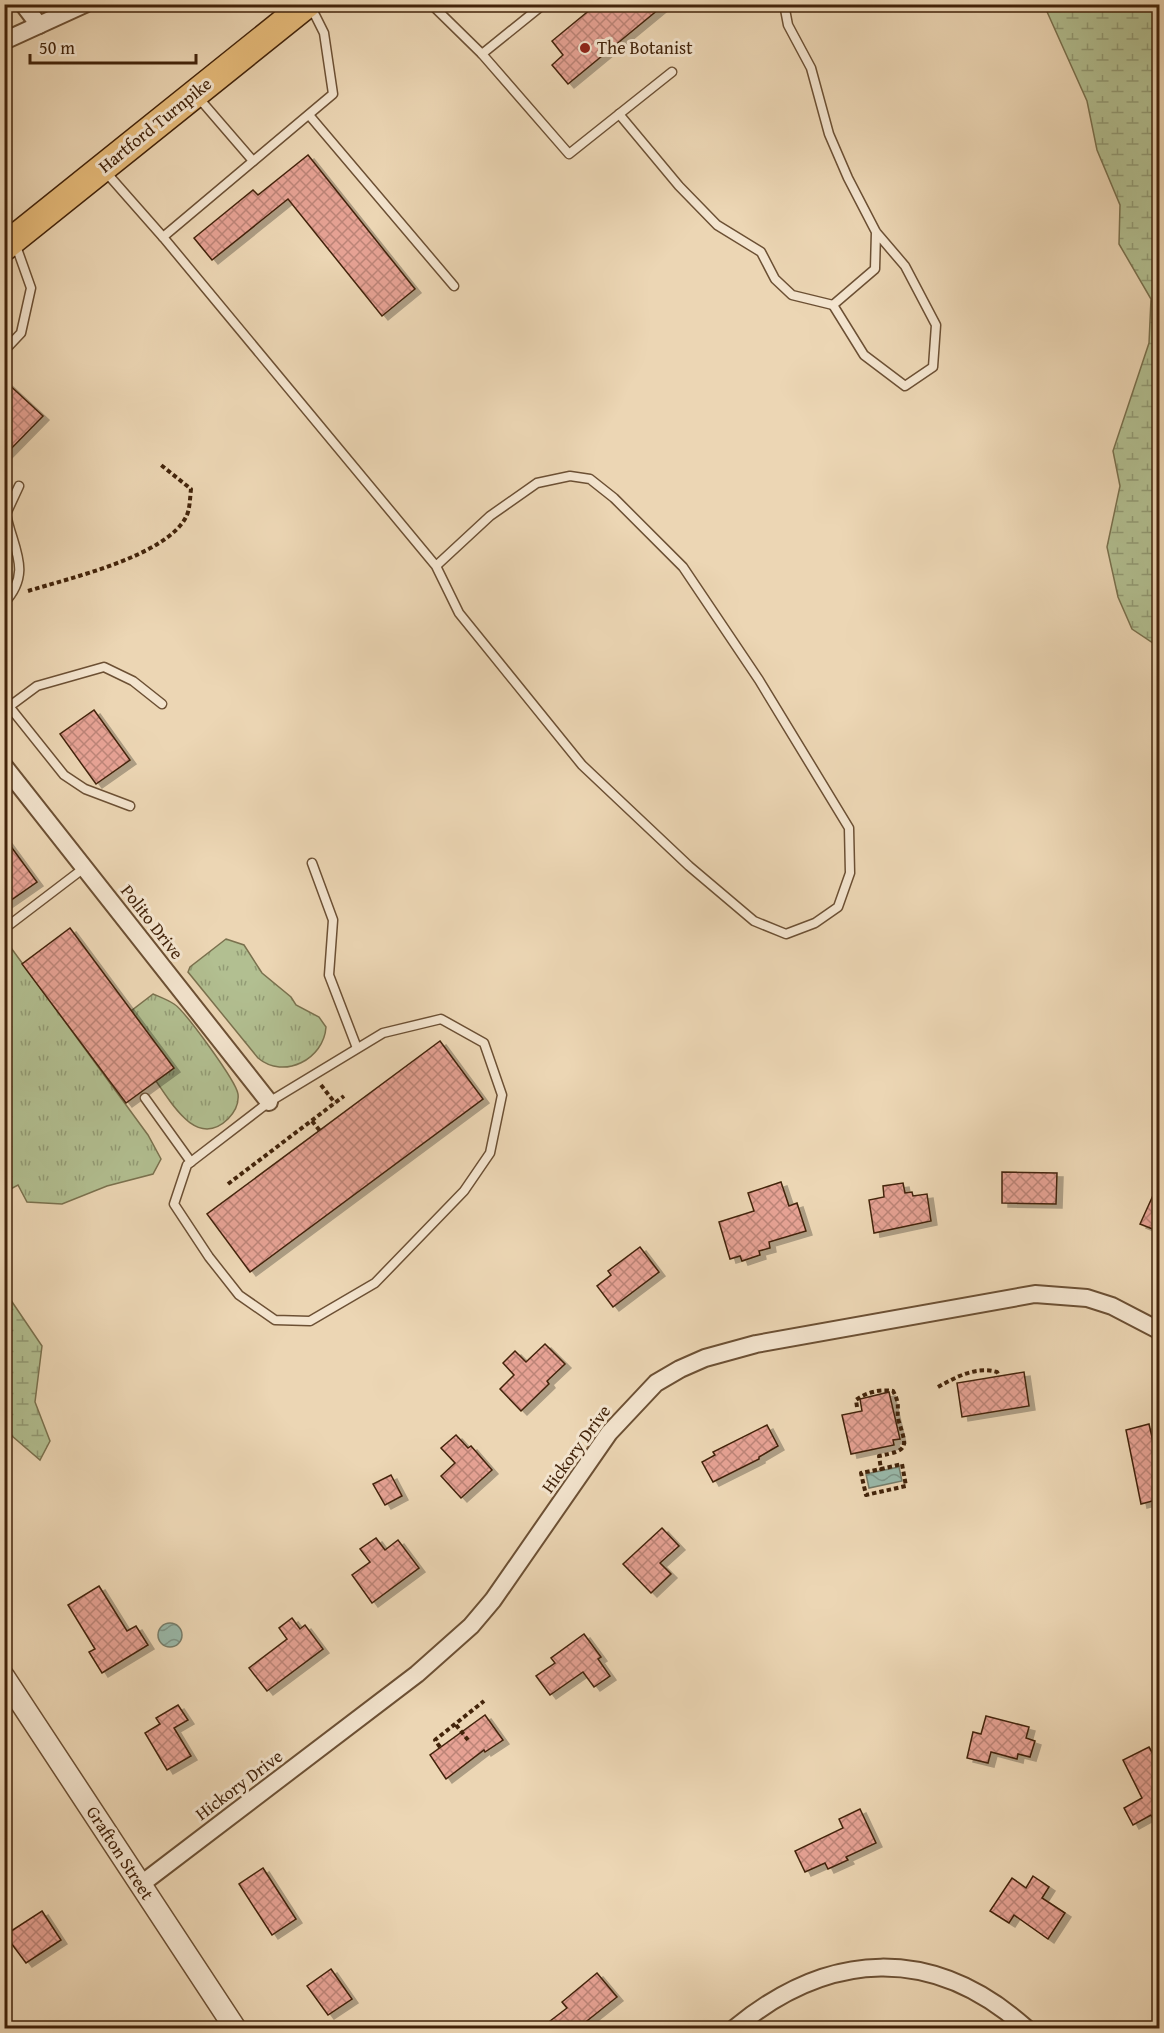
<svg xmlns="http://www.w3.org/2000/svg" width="1164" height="2033" font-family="'Gentium Book Plus',serif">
	<defs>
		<pattern id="grass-tufts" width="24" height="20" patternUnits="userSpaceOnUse" patternTransform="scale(1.5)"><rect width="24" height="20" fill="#b2bf91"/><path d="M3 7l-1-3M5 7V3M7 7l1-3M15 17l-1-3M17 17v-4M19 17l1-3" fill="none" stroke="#929b75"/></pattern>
		<pattern id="wetland-marsh" width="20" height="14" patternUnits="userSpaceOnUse" patternTransform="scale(1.5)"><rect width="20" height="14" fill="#b2bf91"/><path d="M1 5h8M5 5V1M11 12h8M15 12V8" fill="none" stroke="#929b75"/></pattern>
		<pattern id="water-waves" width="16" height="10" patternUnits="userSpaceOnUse" patternTransform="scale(1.5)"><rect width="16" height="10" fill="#99b9aa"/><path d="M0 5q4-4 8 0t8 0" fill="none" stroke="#7e9689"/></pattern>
		<pattern id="building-cross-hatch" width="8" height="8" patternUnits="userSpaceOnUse" patternTransform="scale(1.5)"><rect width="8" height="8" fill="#e6a294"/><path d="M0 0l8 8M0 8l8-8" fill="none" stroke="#bc8477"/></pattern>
		<filter id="shadow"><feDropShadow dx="6" dy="4" stdDeviation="0" flood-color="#0004"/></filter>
	</defs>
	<rect width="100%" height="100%" fill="#ecd6b4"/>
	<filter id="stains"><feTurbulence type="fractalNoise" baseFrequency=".00333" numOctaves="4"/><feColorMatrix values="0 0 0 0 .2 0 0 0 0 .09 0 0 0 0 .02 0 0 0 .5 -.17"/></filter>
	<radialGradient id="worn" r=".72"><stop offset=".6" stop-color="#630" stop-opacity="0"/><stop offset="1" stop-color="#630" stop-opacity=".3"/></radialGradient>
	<!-- grass -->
	<g fill="url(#grass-tufts)" stroke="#7a714e" stroke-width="1.5">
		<path d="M 226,939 L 244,945 L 262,973 L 291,997 L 296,1005 L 319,1017 L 326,1027 C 324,1059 284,1080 258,1058 L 188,972 L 190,967 Z"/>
		<polygon points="6,941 148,1135 161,1159 153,1174 107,1186 62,1204 27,1202 18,1185 5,1192"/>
		<path d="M 153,994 C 160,997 168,1000 174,1004 C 185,1011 236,1081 238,1094 C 239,1103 235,1112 228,1119 C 197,1149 172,1104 156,1081 L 173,1068 L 131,1011 Z"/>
	</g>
	<!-- wetland -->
	<g fill="url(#wetland-marsh)" stroke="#7a714e" stroke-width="1.5">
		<polygon points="1044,5 1159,5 1159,647 1132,629 1118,597 1107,547 1120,486 1113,451 1149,343 1151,299 1119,244 1120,205 1097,150 1087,101"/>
		<polygon points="4,1290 42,1346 35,1402 50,1441 40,1460 5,1430"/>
	</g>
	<!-- water -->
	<g fill="url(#water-waves)" stroke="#767d6a" stroke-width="1.5">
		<polygon points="899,1467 902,1481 869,1488 866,1474"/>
		<circle cx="170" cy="1635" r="12"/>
	</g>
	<!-- building -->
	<g fill="url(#building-cross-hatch)" stroke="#42230a" stroke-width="1.5" filter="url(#shadow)">
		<polygon points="597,4 665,4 568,84 552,65 563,55 552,41"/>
		<polygon points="308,155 415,289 382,316 288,199 212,260 194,238 253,190 258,195"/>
		<polygon points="4,380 43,416 4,456"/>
		<polygon points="94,710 130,760 96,784 60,734"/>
		<polygon points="4,837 37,882 4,905"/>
		<polygon points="70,928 174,1068 126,1103 22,964"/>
		<polygon points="440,1041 483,1099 250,1272 207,1214"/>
		<polygon points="1002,1172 1057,1173 1056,1204 1002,1203"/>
		<polygon points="1160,1180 1160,1232 1140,1224"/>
		<polygon points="781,1182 789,1206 797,1203 806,1231 769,1242 770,1248 759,1251 760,1255 742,1261 740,1256 730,1259 719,1222 754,1211 748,1193"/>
		<polygon points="903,1183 905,1193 912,1192 913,1196 927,1194 931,1221 874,1233 869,1200 884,1197 883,1186"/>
		<polygon points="640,1247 659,1272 613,1307 597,1286 611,1275 608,1271"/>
		<polygon points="545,1344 565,1364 547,1381 549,1384 521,1411 500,1389 514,1375 503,1363 515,1351 526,1362"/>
		<polygon points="1024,1372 1029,1406 962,1417 957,1383"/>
		<polygon points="889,1392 900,1439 893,1440 894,1445 851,1454 842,1415 862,1411 860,1399"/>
		<polygon points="1149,1424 1157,1459 1160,1458 1160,1499 1141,1504 1126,1430"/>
		<polygon points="767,1425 778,1446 759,1457 759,1459 713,1482 702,1462 715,1455 713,1452"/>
		<polygon points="456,1435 468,1448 471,1446 492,1470 461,1498 441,1476 455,1463 441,1448"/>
		<polygon points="391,1475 402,1496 385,1505 373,1484"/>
		<polygon points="662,1528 679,1546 660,1563 671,1574 651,1593 623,1564"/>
		<polygon points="376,1538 385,1550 398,1540 419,1568 372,1603 352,1575 370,1562 360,1549"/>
		<polygon points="99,1586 127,1631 136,1626 148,1645 102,1673 89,1652 95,1649 68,1605"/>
		<polygon points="292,1618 300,1629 305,1625 323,1649 267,1691 249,1668 287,1639 279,1628"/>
		<polygon points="584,1634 601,1657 598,1659 610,1676 594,1687 583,1672 550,1695 536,1676 555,1663 551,1658"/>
		<polygon points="178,1705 188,1720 174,1728 191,1756 167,1770 145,1733 160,1724 156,1718"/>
		<polygon points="485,1715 503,1740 485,1752 484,1750 446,1779 430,1755"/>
		<polygon points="986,1716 1029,1727 1026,1738 1035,1741 1030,1757 1018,1754 1017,1759 991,1752 988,1763 967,1758 973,1732 981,1734"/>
		<polygon points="1149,1747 1160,1766 1160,1832 1151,1815 1133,1825 1124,1808 1142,1798 1123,1760"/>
		<polygon points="860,1809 876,1843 846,1857 848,1860 828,1869 825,1863 805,1872 795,1851 843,1828 839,1819"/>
		<polygon points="263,1868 296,1919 272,1935 239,1884"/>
		<polygon points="1033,1876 1049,1887 1042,1898 1065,1913 1048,1939 1014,1915 1009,1923 990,1911 1012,1878 1026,1888"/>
		<polygon points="42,1911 61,1940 26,1963 5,1935"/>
		<polygon points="331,1969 352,1999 328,2015 307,1986"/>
		<polygon points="597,1973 617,1997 578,2028 541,2028 567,2008 562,2002"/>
	</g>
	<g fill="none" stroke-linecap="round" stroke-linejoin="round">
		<!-- service casing -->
		<g stroke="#6c5034" stroke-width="11">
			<g id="service">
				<polyline points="431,4 482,54 544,4"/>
				<polyline points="784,4 788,25 811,68 829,134 848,178 876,232 905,266 936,325 933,367 905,386 864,355 833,305 875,269 876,232"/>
				<polyline points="482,54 569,154 672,72"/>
				<polyline points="197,96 253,161"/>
				<polyline points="619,114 679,186 717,225 761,252 775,279 792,295 833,305"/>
				<polyline points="309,115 454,286"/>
				<polyline points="104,170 163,237 333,94 324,33 311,7"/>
				<polyline points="163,237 436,566 459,613 582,765 689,866 754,921 786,934 815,923 838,907 850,873 849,828 759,680 683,567 614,498 590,479 570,476 537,483 490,516 436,566"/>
				<polyline points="4,351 21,333 31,288 15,243"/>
				<path d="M 4,603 C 33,572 13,549 6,514 L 19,486"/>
				<polyline points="4,700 64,775 85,789 130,806"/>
				<polyline points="10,706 37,686 104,667 133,681 162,704"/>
				<polyline points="312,863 333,920 329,975 357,1048"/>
				<polyline points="4,929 84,868"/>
				<polygon points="441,1019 484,1043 502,1095 490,1153 464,1191 375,1283 310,1321 275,1320 239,1295 209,1257 174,1204 187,1165 269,1102 383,1033"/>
				<polyline points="145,1098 191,1162"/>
			</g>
		</g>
		<!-- minor casing -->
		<g stroke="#6c5034" stroke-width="20">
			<g id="minor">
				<polyline points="23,4 39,25"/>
				<polyline points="4,41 85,4"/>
				<polyline points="4,766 269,1102"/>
				<polyline points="140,1885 417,1674 471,1626 493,1600 609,1433 656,1383 680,1369 705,1358 756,1344 1035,1294 1087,1298 1112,1306 1160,1331"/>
				<path d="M 735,2028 C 829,1950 933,1945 1026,2028"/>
			</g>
		</g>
		<!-- tertiary casing -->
		<g stroke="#6c5034" stroke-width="24">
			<polyline id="tertiary" points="4,1677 235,2028"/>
		</g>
		<!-- primary casing -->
		<g stroke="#42230a" stroke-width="30">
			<polyline id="primary" points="4,247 307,4"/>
		</g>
		<!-- path -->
		<g stroke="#42230a" stroke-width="4" stroke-dasharray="4.5 3" stroke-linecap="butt">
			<path d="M 28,591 C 69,578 165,557 186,517 C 190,510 190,497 191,489 L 161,465"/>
			<polyline points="321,1085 335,1103"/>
			<polyline points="312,1121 320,1131"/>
			<polyline points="228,1184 344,1096"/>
			<path d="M 938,1387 C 956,1377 976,1366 997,1372 L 999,1376"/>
			<path d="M 857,1407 L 856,1400 C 867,1392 880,1389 893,1391 C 902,1407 895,1411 899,1422 C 907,1448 909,1450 879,1456 L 881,1469 L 902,1464 L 906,1486 L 866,1495 L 861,1473 L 881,1469"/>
			<polyline points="456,1725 468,1740"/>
			<polyline points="440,1747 435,1740 484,1701"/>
		</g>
		<!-- service -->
		<use href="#service" stroke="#f3e4ce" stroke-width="8"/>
		<!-- minor -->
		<use href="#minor" stroke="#f3e4ce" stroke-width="16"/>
		<!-- tertiary -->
		<use href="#tertiary" stroke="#f3e4ce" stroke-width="21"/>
		<!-- primary -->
		<use href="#primary" stroke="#e6bb7a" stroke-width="27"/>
	</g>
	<!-- markers -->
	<circle fill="#8f2418" stroke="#f3e4ce" stroke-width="2" cx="585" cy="48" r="6"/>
	<g text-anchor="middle" stroke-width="6" stroke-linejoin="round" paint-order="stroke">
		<!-- poi labels -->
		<g font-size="18" fill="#42230a" stroke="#f3e4ce" text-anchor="start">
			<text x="597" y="54">The Botanist</text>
		</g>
		<!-- street labels -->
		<g font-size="18" fill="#42230a" stroke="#f3e4ce">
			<text transform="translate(155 125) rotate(-39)" y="6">Hartford Turnpike</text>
			<text transform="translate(152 922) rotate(52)" y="6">Polito Drive</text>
			<text transform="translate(576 1449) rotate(-54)" y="6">Hickory Drive</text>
			<text transform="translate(239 1785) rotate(-37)" y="6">Hickory Drive</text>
			<text transform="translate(120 1853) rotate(57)" y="6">Grafton Street</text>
		</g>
	</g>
	<!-- margin -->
	<rect width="1164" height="2033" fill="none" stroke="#ecd6b4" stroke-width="24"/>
	<rect x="6" y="6" width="1152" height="2021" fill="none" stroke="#42230a" stroke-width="3"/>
	<rect x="12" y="12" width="1140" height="2009" fill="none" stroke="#42230a" stroke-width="1.5"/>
	<!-- scale -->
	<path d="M30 54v9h166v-9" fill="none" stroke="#42230a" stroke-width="3"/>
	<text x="39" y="54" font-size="18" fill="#42230a" stroke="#f3e4ce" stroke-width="4.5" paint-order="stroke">50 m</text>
	<rect width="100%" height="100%" filter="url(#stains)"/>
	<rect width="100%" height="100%" fill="url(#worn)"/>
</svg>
